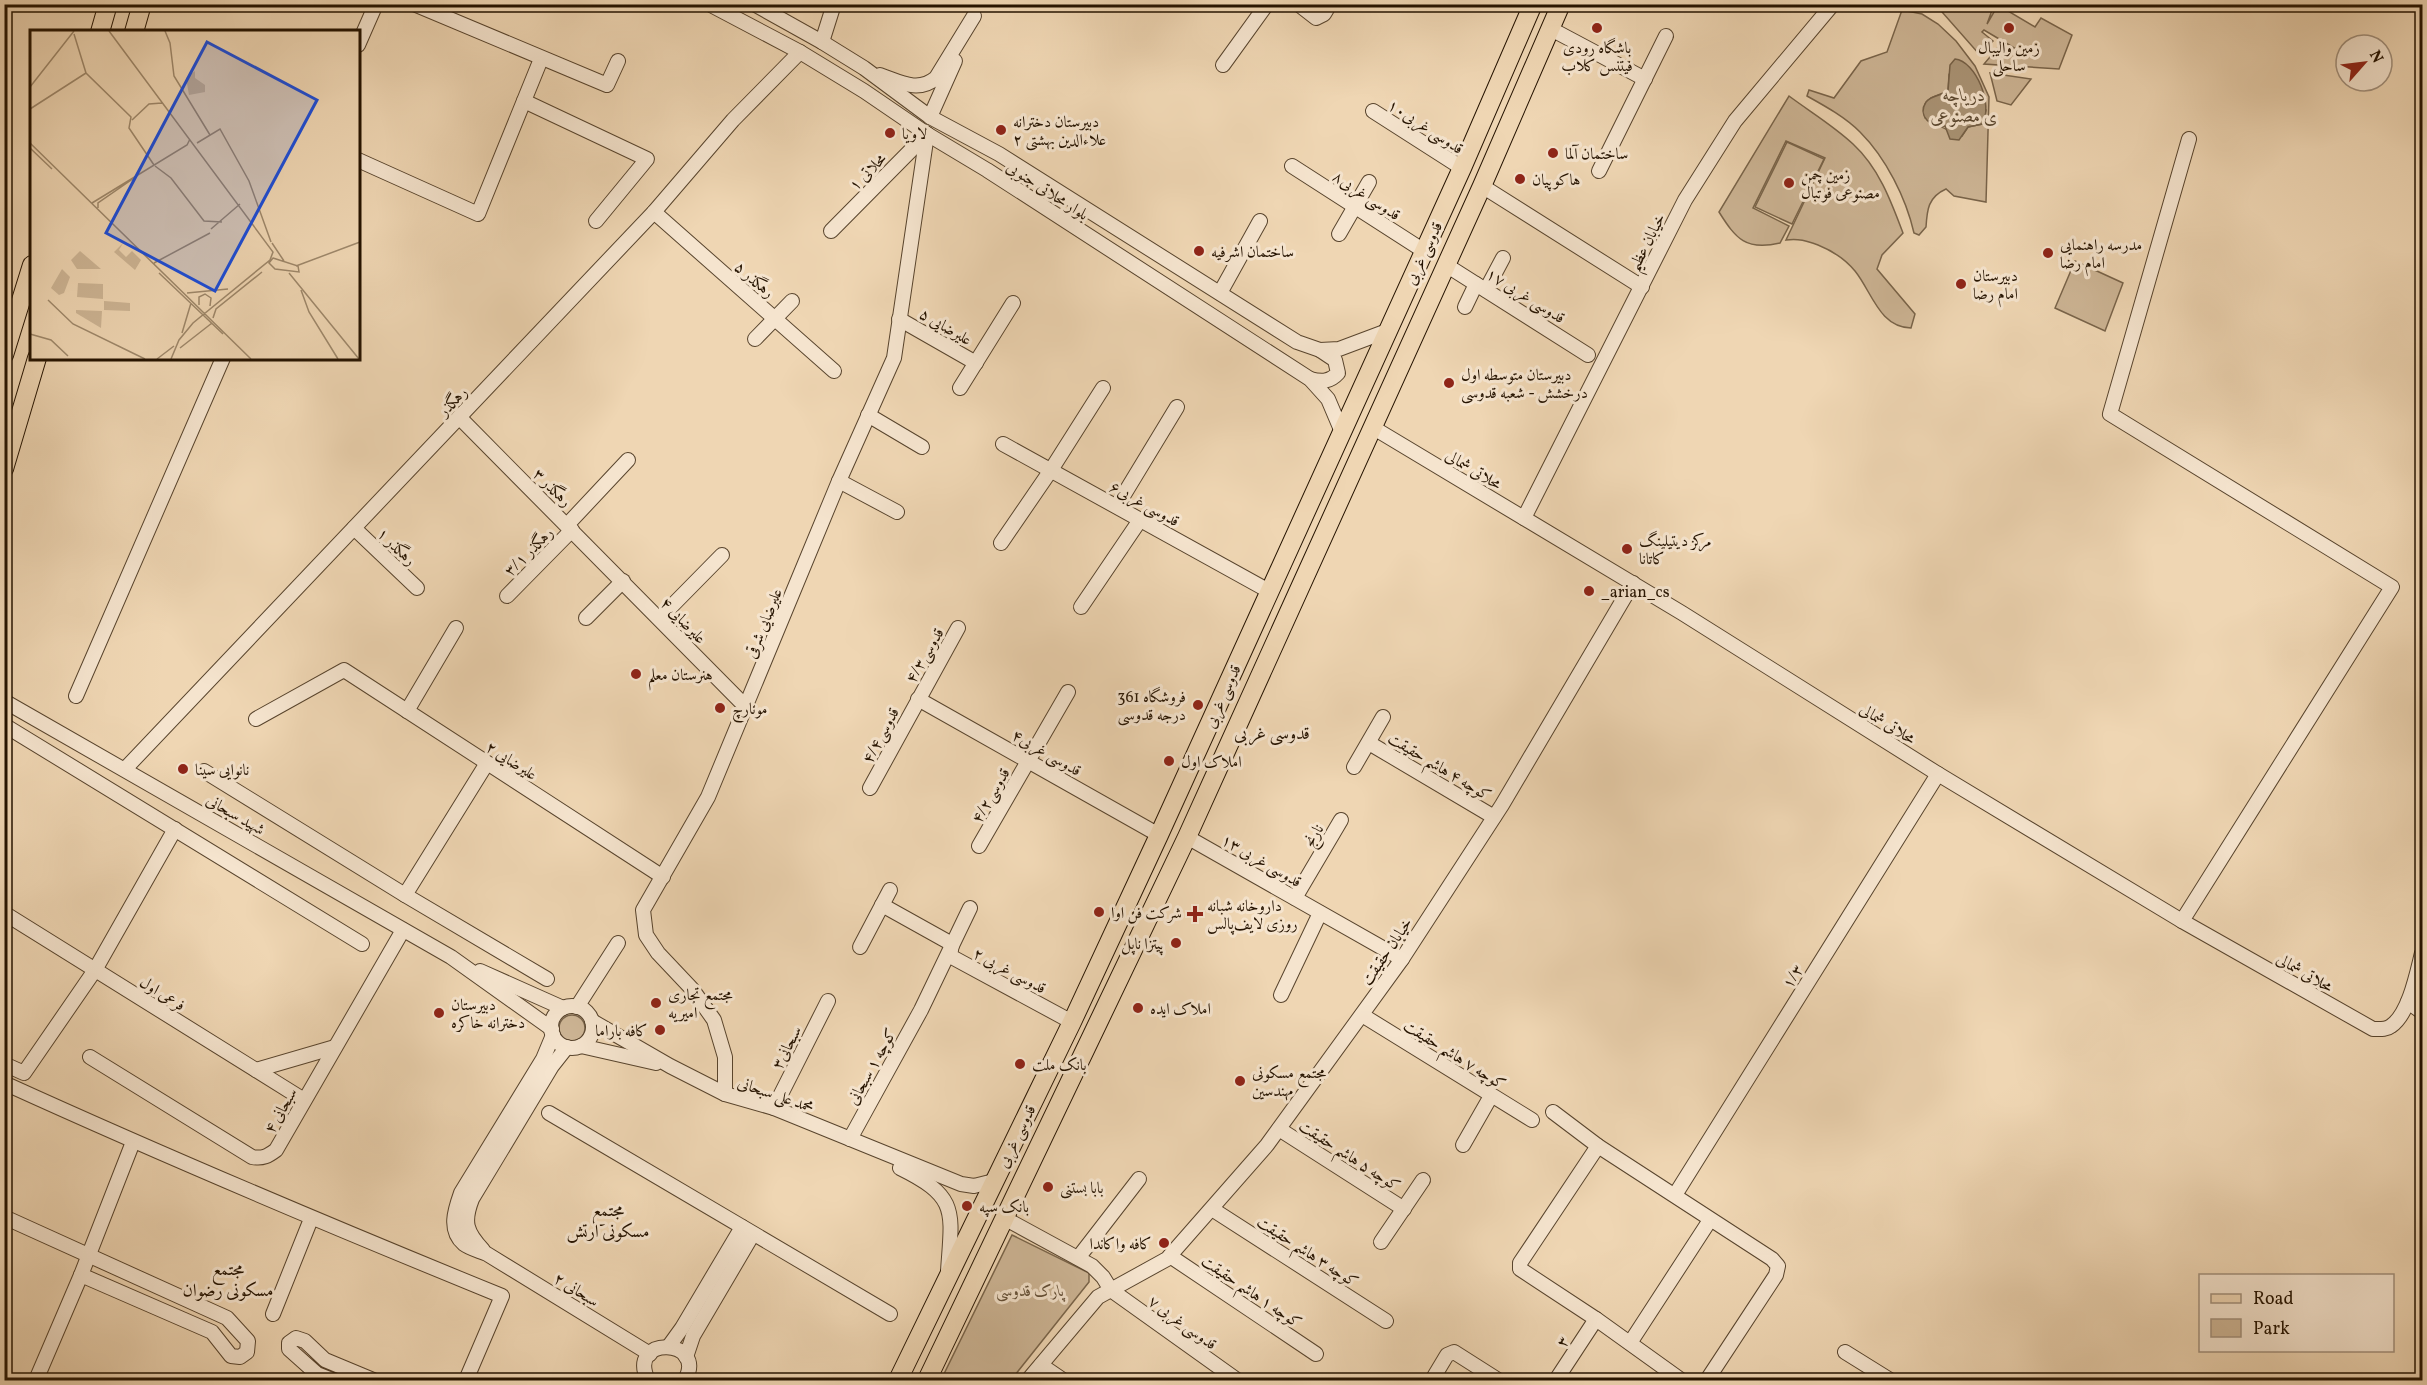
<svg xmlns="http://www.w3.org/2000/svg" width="2427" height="1385" font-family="Vollkorn,Amiri,serif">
	<rect width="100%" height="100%" fill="#efd6b3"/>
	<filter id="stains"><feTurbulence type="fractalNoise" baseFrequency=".00333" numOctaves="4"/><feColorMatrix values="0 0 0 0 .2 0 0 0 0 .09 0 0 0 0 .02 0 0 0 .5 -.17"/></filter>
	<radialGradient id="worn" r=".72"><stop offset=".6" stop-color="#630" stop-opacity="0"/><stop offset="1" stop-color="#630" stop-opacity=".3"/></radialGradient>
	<!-- green -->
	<g fill="#cdb595" stroke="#79644a" stroke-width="1.5" fill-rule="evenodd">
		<polygon points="1947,4 1994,5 1987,24 1998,5 2035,27 2041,18 2072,35 2059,69 1984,64 2000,45 2016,49 1984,30 1982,32 1993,41 1979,54 1942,12"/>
		<path d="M 1902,10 L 1922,14 L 1938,24 L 1956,41 L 1975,66 L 1989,97 L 1986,202 L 1954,196 L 1946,189 C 1928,197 1927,210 1926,227 L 1919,235 L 1914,233 C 1906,198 1886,158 1860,132 C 1845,117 1825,106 1807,96 L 1809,90 L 1834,98 L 1861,61 L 1887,52 ZM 1949,75 L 1986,110 L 1982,124 L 1968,127 L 1962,136 C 1948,130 1937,126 1925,118 L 1925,104 L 1931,98 L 1948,91 Z"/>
		<polygon points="1990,73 2031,79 2011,105 1997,101"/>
		<path d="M 1789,96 C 1809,111 1834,126 1853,144 C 1879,168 1891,201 1903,233 L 1882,255 L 1877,269 L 1915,314 L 1911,328 C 1879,327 1872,292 1855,271 C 1845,259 1833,251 1818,245 C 1807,241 1798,238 1786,240 L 1825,158 L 1786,141 L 1753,208 L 1789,226 L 1780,243 C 1746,251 1736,239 1719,212 Z"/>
		<polygon points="1787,142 1824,159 1792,224 1755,207"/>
		<polygon points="2075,261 2123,283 2105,331 2055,308"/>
		<circle cx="572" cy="1028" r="13"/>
		<polygon points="1012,1235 1089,1273 1089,1282 1011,1380 941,1380"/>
	</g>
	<!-- water -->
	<path fill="#aa9476" stroke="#756047" stroke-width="1.5" d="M 1955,59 C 1976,61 1994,106 1982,124 L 1968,127 L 1959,140 L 1950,139 L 1945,126 C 1931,128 1917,116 1926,102 C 1931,95 1941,96 1948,91 L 1950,65 Z"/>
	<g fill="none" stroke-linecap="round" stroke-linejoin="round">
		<!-- minor casing -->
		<g stroke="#58442d" stroke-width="16">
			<g id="minor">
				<polyline points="414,4 607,85 618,61"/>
				<polyline points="709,4 800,52 864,91 927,134 987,170 1310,379 1328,399 1342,432"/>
				<polyline points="754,4 822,42 864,68 930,117 999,154 1297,342 1320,350 1339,349 1387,331"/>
				<polyline points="1298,4 1316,18 1324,14 1330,4"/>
				<polyline points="1551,29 1645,79"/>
				<polyline points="822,42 834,4"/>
				<polyline points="358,45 376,4"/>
				<polyline points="1223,65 1267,4"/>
				<path d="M 880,75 C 900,82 918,93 936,78 L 974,16"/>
				<polyline points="524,101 647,159 596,221"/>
				<polyline points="1373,111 1462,168"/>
				<polyline points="930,117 955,61"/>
				<polyline points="358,160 478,214 541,59"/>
				<polyline points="1292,166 1424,251"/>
				<polyline points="1599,171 1666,36"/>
				<polyline points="1482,186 1642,287"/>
				<polyline points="654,212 834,371"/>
				<polyline points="831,231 927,134"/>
				<polyline points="1339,234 1369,182"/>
				<polyline points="1446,265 1588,355"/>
				<polyline points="1486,290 1503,258"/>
				<polyline points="1220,293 1260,221"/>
				<polyline points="1465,307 1476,284"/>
				<polyline points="899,319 976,363"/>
				<polyline points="755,339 792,301"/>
				<path d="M 1310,379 C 1322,382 1330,382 1338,373 L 1335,360 L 1320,350"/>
				<polyline points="960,388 1013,303"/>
				<polyline points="868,415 922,447"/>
				<polyline points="459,417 747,708"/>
				<path d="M 1372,427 L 1682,613 L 1938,774 L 2182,921 L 2373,1029 C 2379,1029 2386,1030 2391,1026 C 2409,1014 2417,973 2422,953"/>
				<polyline points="1003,444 1269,591"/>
				<polyline points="839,481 897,512"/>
				<polyline points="1117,506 1177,407"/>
				<polyline points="1524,518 1685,200 1735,121 1833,4"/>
				<polyline points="567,525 628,460"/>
				<polyline points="354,528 417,588"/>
				<polyline points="1001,543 1051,470 1103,388"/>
				<polyline points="507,596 572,530"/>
				<polyline points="1081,607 1140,520"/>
				<polyline points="586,618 623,581"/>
				<polyline points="660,618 722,555"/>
				<polyline points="76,696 223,358"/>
				<polyline points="918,699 1159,835"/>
				<polyline points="4,701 451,957 552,1029"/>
				<polyline points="407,711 456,628"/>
				<polyline points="256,719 344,670 663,877"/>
				<polyline points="4,725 362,944"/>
				<polyline points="1369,743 1494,817"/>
				<polyline points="1354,767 1383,717"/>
				<polyline points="125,769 654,212 733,120 800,52"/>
				<polyline points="204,771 405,895 547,979"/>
				<polyline points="870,788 958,628"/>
				<polyline points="1187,837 1402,959"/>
				<polyline points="979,846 1068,692"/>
				<polyline points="405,895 487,763"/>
				<polyline points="1295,898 1341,820"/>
				<polyline points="882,905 952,944 950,956 1072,1022"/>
				<polyline points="4,913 304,1100"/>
				<polyline points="2182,921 2392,587 2110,414 2189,139"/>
				<polyline points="860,947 890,890"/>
				<polyline points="480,971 563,1008"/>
				<polyline points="1281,995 1320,913"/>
				<polyline points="2408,1002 2422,1012"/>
				<circle cx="572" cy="1027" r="21"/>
				<polyline points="577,1007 618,943"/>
				<polyline points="1362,1015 1532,1120"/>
				<polyline points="592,1021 670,1066 725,1094 774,1108 961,1184 974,1186 994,1181"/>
				<path d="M 553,1035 L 543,1059 L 461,1193 C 455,1210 448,1230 464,1244 C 469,1248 480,1251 487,1254 L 650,1354"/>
				<polyline points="581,1046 656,1063"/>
				<path d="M 90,1057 L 252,1157 C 263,1159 268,1156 276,1150 L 403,930"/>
				<polyline points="4,1064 24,1073 95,970 175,829"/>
				<polyline points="256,1070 335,1047"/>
				<path d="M 4,1083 C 169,1158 335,1228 502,1296 L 466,1380"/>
				<polyline points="725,1094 725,1057 714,1020 692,989 658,953 646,935 643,910 708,797 839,481 894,358 927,134"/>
				<polyline points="774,1108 828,1001"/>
				<polyline points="1553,1112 1598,1146 1772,1259 1778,1266 1776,1275 1707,1380"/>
				<polyline points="549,1113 890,1314"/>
				<polyline points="1279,1129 1404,1209"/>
				<polyline points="850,1139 921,1010 970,908"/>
				<polyline points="1463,1145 1491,1096"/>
				<polyline points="1598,1146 1520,1263 1520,1269 1596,1319 1681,1380"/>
				<path d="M 900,1168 C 959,1197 952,1211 948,1271"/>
				<polyline points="1675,1195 1938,774"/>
				<polyline points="1212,1209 1386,1321"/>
				<polyline points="4,1217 227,1318 248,1341 247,1352 240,1357 231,1356 212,1332 81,1275"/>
				<polyline points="1004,1218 1092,1266 1103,1277 1111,1290 1237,1380"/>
				<polyline points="1381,1242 1423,1180"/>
				<path d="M 483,1250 C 466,1232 463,1222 472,1199 L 552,1066 L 567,1047"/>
				<polyline points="1170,1256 1316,1354"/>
				<polyline points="1078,1258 1139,1179"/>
				<polyline points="273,1314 311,1219"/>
				<polyline points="1630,1343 1710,1220"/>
				<polyline points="669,1346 682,1328 742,1227"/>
				<polyline points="1845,1352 1890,1380"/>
				<polyline points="686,1357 693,1336 753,1234"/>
				<polyline points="1041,1365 1063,1380"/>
				<polyline points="36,1380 81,1275 133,1142"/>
				<polyline points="332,1380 317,1374 289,1349 289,1343 296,1338 305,1341 325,1360 373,1380"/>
				<path d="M 648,1380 C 626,1335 708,1338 685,1380"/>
				<polyline points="1028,1380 1098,1297 1167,1259 1267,1145 1402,959 1502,805 1633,583"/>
				<polyline points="1432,1380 1447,1355 1454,1352 1498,1380"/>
				<polyline points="1556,1380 1596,1319"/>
			</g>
		</g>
		<!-- major casing -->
		<g stroke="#251300" stroke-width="20">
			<g id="major">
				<polyline points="100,32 108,4"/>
				<polyline points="134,32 142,4"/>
				<polyline points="4,355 32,265"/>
				<polyline points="4,469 37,358"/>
				<polyline points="898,1380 1072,1022 1159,835 1462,168 1533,4"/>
				<polyline points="927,1380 1187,837 1482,186 1561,4"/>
			</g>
		</g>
		<!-- minor -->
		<use href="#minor" stroke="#f5e4ce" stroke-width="14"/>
		<!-- major -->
		<use href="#major" stroke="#efd6b3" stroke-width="18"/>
	</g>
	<!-- markers -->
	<g fill="#8f2418" stroke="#f5e4ce" stroke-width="2">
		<circle cx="1597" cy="28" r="6"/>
		<circle cx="2009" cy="28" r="6"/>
		<circle cx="1001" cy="130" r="6"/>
		<circle cx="890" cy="133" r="6"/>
		<circle cx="1553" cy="153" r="6"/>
		<circle cx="1520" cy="179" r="6"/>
		<circle cx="1789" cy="183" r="6"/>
		<circle cx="1199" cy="251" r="6"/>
		<circle cx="2048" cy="253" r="6"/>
		<circle cx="1961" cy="284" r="6"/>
		<circle cx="1449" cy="383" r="6"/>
		<circle cx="1627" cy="549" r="6"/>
		<circle cx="1589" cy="591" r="6"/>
		<circle cx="636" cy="674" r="6"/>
		<circle cx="1198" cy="705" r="6"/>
		<circle cx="720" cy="708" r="6"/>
		<circle cx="1169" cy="761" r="6"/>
		<circle cx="183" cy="769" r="6"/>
		<circle cx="1099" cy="912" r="6"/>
		<path d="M1192 905h6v6h6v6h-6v6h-6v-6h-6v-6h6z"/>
		<circle cx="1176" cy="943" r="6"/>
		<circle cx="656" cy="1003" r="6"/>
		<circle cx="1138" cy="1008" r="6"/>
		<circle cx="439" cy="1013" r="6"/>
		<circle cx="660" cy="1030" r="6"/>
		<circle cx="1020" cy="1064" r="6"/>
		<circle cx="1240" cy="1081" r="6"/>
		<circle cx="1048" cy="1187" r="6"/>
		<circle cx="967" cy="1206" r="6"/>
		<circle cx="1164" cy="1243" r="6"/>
	</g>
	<g text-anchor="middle" stroke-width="6" stroke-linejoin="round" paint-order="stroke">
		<!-- poi labels -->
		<g font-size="16" fill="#251300" stroke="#f5e4ce" text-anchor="start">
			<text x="1597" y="53" text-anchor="middle">باشگاه رودی<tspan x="1597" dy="18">فیتنس کلاب</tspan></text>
			<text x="2009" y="53" text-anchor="middle">زمین والیبال<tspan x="2009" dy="18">ساحلی</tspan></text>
			<text x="1013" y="127">دبیرستان دخترانه<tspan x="1013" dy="18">علاءالدین بهشتی ۲</tspan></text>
			<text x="902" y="139">لاویا</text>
			<text x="1565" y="159">ساختمان آلما</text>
			<text x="1801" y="180">زمین چمن<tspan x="1801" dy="18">مصنوعی فوتبال</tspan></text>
			<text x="1532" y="185">هاکوپیان</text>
			<text x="2060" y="250">مدرسه راهنمایی<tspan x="2060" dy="18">امام رضا</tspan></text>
			<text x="1211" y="257">ساختمان اشرفیه</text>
			<text x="1973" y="281">دبیرستان<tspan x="1973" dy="18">امام رضا</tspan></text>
			<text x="1461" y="380">دبیرستان متوسطه اول<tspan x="1461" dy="18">درخشش - شعبه قدوسی</tspan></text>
			<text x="1639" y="546">مرکز دیتیلینگ<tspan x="1639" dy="18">کاتانا</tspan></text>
			<text x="1601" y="597">_arian_cs</text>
			<text x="648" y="680">هنرستان معلم</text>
			<text x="1186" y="702" text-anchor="end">فروشگاه 361<tspan x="1186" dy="18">درجه قدوسی</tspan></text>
			<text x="732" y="714">مونارچ</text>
			<text x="1181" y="767">املاک اول</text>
			<text x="195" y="775">نانوایی سینا</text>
			<text x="1207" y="911">داروخانه شبانه<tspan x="1207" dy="18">روزی لایف‌پالس</tspan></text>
			<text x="1111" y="918">شرکت فن اوا</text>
			<text x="1164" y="949" text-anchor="end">پیتزا ناپل</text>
			<text x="668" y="1000">مجتمع تجاری<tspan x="668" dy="18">امیریه</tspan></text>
			<text x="451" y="1010">دبیرستان<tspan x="451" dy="18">دخترانه خاکره</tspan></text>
			<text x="1150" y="1014">املاک ایده</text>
			<text x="648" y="1036" text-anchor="end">کافه باراما</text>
			<text x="1032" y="1070">بانک ملت</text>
			<text x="1252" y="1078">مجتمع مسکونی<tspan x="1252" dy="18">مهندسین</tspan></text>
			<text x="1060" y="1193">بابا بستنی</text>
			<text x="979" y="1212">بانک سپه</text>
			<text x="1152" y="1249" text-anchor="end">کافه واکاندا</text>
		</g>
		<!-- street labels -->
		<g font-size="16" fill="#251300" stroke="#f5e4ce">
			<text transform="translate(1426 126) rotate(33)" y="6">قدوسی غربی۱۰</text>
			<text transform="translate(867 171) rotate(-45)" y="6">۱ محلاتی</text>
			<text transform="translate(1048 190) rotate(33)" y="6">بلوار محلاتی جنوبی</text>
			<text transform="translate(1367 195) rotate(33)" y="6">قدوسی غربی۸</text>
			<text transform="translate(1646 242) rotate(-63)" y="6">خیابان عظیم</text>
			<text transform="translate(1423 253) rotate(-65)" y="6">قدوسی غربی</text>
			<text transform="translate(755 279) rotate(41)" y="6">۵ رهگذر</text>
			<text transform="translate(1526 295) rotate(32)" y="6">۱۷ قدوسی غربی</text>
			<text transform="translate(946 326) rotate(30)" y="6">۵ علیرضایی</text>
			<text transform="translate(452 401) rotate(-46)" y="6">رهگذر</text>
			<text transform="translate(1474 469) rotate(31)" y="6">محلاتی شمالی</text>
			<text transform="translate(553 487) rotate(45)" y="6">۳ رهگذر</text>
			<text transform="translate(1145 503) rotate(29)" y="6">قدوسی غربی۶</text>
			<text transform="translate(397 546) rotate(44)" y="6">۱ رهگذر</text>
			<text transform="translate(528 551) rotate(-45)" y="6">۳/۱ رهگذر</text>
			<text transform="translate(684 620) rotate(46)" y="6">۴ علیرضایی</text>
			<text transform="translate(763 623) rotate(-68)" y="6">علیرضایی شرقی</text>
			<text transform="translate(924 655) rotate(-60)" y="6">قدوسی۴/۳</text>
			<text transform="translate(1222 696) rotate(-66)" y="6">قدوسی غربی</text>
			<text transform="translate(1888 723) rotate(32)" y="6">محلاتی شمالی</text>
			<text transform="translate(880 735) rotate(-62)" y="6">قدوسی۴/۴</text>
			<text transform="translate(1047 752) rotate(30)" y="6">قدوسی غربی۴</text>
			<text transform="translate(512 760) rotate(33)" y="6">۲ علیرضایی</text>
			<text transform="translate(1440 766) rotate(31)" y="6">کوچه ۴ هاشم حقیقت</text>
			<text transform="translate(990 795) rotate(-60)" y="6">قدوسی۴/۲</text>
			<text transform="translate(236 814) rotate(30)" y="6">شهید سبحانی</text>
			<text transform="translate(1313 835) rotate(-59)" y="6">نارنج</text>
			<text transform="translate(1262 860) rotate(30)" y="6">۱۳ قدوسی غربی</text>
			<text transform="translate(1386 951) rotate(-56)" y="6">خیابان حقیقت</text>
			<text transform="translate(1010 970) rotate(28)" y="6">۲ قدوسی غربی</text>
			<text transform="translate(2305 972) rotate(30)" y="6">محلاتی شمالی</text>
			<text transform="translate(1792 976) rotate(-58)" y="6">۱/۳</text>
			<text transform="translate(163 993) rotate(32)" y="6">فرعی اول</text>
			<text transform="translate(786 1047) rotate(-63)" y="6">سبحانی۳</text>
			<text transform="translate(1455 1054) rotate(32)" y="6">کوچه ۷ هاشم حقیقت</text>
			<text transform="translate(871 1066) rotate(-61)" y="6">کوچه ۱ سبحانی</text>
			<text transform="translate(776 1094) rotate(19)" y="6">محمد علی سبحانی</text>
			<text transform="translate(280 1110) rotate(-60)" y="6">سبحانی ۴</text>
			<text transform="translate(1016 1136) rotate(-64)" y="6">قدوسی غربی</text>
			<text transform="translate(1350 1155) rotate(33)" y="6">کوچه ۵ هاشم حقیقت</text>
			<text transform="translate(1308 1251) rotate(33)" y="6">کوچه ۳ هاشم حقیقت</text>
			<text transform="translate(577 1289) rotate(32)" y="6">سبحانی ۲</text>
			<text transform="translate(1252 1291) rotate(34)" y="6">کوچه ۱ هاشم حقیقت</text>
			<text transform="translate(1183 1322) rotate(36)" y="6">۷ قدوسی غربی</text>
			<text transform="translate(1562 1341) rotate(-57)" y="6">۳</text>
		</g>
		<!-- park labels -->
		<g font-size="16" font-style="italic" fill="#604c34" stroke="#f5e4ce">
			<text x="1030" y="1296">پارک قدوسی</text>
		</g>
		<!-- water labels -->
		<g font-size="18" font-style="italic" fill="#5a472f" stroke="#f5e4ce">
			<text x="1964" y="101">دریاچه<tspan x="1964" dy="21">ی مصنوعی</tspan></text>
		</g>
		<!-- neighbourhood labels -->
		<g font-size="18" fill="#251300" stroke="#f5e4ce">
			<text x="1272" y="739">قدوسی غربی</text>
			<text x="608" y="1216">مجتمع<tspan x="608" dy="21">مسکونی ارتش</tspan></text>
			<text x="228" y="1275">مجتمع<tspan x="228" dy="21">مسکونی رضوان</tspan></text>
		</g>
	</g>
	<!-- overview -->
	<g transform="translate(30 30)">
		<rect width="330" height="330" fill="#efd6b3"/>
		<path d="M 165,41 L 165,48 L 175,55 L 175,62 L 159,65 L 156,48 ZM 93,213 L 89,220 L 96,227 L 102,221 L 111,230 L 105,240 L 84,222 ZM 50,221 L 71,239 L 47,239 L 41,230 ZM 32,239 L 40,247 L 34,263 L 29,265 L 21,258 ZM 48,253 L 73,254 L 73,269 L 47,267 ZM 74,271 L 100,273 L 100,281 L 74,280 ZM 46,280 L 72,281 L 71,298 L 46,283 Z" fill="#cdb595"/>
		<path fill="none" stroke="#9e886b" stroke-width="1.5" d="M 79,1 L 243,222 L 240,230 L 163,293 L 149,310 L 141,329M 135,1 L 140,13 L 144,46 L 180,105M 44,4 L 56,43 L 101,87 L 99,98 L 124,135M 0,57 L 44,1M 0,79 L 56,43M 102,90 L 119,74 L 132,73M 0,113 L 221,329M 167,113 L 190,99 L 219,151 L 241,212M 0,118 L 22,139M 125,136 L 141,148 L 174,191 L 192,192M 62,173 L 157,115 L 160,109M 68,178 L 68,173 L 107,146M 181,199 L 210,174M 242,213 L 254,231M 243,228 L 268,236 L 269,242 L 245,239 L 239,233 ZM 124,233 L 180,203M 266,236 L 330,212M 129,243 L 193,304M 259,243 L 329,329M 271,260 L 279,282 L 308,329M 157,263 L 198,259M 18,270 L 43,294 L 115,329M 169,275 L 169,267 L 175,264 L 181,268 L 180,276M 183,288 L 186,279 L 232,242M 152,303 L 161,273M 0,304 L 21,310 L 38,326M 150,318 L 182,293M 127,329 L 144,316"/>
		<path fill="#1d4ed8" fill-opacity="0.15" stroke="#1d4ed8" stroke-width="3" d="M 177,12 L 287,70 L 185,261 L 76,203 Z"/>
		<rect width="330" height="330" fill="none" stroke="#251300" stroke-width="3"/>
	</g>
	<!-- margin -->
	<rect width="2427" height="1385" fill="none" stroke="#efd6b3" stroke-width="24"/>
	<rect x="6" y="6" width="2415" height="1373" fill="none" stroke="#251300" stroke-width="3"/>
	<rect x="12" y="12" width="2403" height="1361" fill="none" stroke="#251300" stroke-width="1.5"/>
	<!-- legend -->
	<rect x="2199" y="1274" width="195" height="78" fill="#f5e4ce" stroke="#a2907c" stroke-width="1.5"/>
	<rect x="2211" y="1294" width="30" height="9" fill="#efd6b3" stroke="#a2907c" stroke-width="1.5"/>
	<text x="2253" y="1304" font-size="18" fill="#251300">Road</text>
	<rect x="2211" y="1319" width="30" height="18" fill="#cdb595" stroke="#a2907c" stroke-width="1.5"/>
	<text x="2253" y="1334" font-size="18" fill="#251300">Park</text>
	<!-- north arrow -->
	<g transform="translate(2364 63) rotate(62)"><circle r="28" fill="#f5e4ce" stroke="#a2907c" stroke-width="1.5"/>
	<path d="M0-4.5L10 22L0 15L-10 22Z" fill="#8f2418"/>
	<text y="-9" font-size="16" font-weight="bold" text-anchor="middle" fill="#251300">N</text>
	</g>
	<rect width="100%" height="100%" filter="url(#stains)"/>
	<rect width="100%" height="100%" fill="url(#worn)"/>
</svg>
